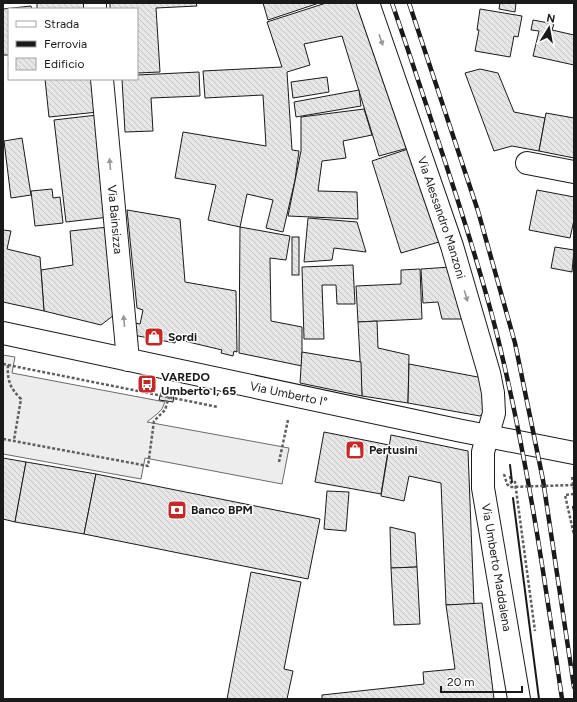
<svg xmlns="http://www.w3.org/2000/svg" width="577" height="702" font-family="Figtree,sans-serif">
	<defs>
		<pattern id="building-back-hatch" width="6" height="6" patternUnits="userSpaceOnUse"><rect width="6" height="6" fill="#e6e6e6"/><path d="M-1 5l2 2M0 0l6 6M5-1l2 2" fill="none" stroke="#c5c5c5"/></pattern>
	</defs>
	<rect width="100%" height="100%" fill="#fff"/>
	<!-- built -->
	<polygon fill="#ededed" stroke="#6a6a6a" points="3,355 15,357 12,373 165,402 162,409 157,414 147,422 289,448 282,484 145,458 141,479 3,454"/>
	<!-- building -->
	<g fill="url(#building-back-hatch)" stroke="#1a1a1a">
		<polygon points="37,3 87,3 88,9 37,9"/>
		<polygon points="110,3 196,3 197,6 156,8 160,72 137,73 137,9 110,9"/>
		<polygon points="263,3 319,3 268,20"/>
		<polygon points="326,3 362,3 408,148 379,156 342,36 304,44 310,65 287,72 292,150 299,151 295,180 283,232 266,228 273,200 247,194 240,227 208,220 216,185 175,178 183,132 266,146 263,95 205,98 203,71 282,67 267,22"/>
		<polygon points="500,3 516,3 515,12 499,9"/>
		<polygon points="31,6 32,9 9,9 9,55 3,55 3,9"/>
		<polygon points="480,9 522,16 518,37 514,36 510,57 475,51 479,30 477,30"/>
		<polygon points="533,20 554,24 552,30 574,35 574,65 533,56 539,31 531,30"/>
		<polygon points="480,69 498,73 514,112 545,118 539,151 512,146 494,151 465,73"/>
		<polygon points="199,72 200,96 151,98 153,131 125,132 122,79 137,79 137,75"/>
		<polygon points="327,77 329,92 293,98 291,82"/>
		<polygon points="45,79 94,79 98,112 49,117"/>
		<polygon points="359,90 361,106 296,117 294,102"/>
		<polygon points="364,109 372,135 343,141 346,158 322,161 318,191 357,192 358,219 288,216 301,151 301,117"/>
		<polygon points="546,113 574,118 574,158 539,151"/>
		<polygon points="97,115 109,217 66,222 54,120"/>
		<polygon points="22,138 31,195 11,198 4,141"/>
		<polygon points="408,149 439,242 401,253 372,161"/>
		<polygon points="52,189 53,198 60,197 63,223 35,226 31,191"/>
		<polygon points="537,190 574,197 574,220 570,238 529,230"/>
		<polygon points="127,210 180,219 185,282 236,291 237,352 234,351 233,356 221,353 222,350 176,339 175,343 133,335 135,323 140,324 143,310 137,308"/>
		<polygon points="308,218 357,222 366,252 334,248 332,260 304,262"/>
		<polygon points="108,227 114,315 101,325 44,311 41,270 73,265 70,231"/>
		<polygon points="240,227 290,236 286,260 270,258 271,321 302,327 302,366 239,353"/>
		<polygon points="3,230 11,231 7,249 40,257 44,311 3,302"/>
		<rect x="292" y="237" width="7" height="38"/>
		<polygon points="555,247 574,250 572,272 551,268"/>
		<polygon points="353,265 355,304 337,304 336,285 322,285 324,339 304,339 302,267"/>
		<polygon points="451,267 462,319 442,319 438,302 423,303 421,269"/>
		<polygon points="420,269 422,319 358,322 356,286 401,284 401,270"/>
		<polygon points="377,321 378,348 409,355 408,403 362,396 358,322"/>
		<polygon points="302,352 361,362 362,396 300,383"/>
		<polygon points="409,364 483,378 487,412 480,416 408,403"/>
		<polygon points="161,392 174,395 173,402 159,400"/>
		<polygon points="324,432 389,445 381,494 315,482"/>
		<polygon points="391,435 468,451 474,604 446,605 441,483 409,476 404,501 381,496"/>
		<polygon points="3,458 26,462 15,522 3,519"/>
		<polygon points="26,462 96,474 84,534 15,522"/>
		<polygon points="96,474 320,519 308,579 84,534"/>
		<polygon points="327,491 349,492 346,531 324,529"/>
		<polygon points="390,527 415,533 417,567 391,568"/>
		<polygon points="417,567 420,624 394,625 391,568"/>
		<polygon points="251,572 301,582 284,669 293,671 287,699 227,699"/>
		<polygon points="482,603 494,699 322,699 322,695 424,684 423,672 455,669 446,605"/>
	</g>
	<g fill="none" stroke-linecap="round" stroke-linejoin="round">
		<!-- minor casing -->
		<g stroke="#1a1a1a" stroke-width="24">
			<g id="minor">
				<polyline points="95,3 95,9"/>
				<path id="s1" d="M 368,3 L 452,246 L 489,373 L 493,393 L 494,413 L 483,452 L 483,488 L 519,699"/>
				<path id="s2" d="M 102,79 L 128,360"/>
				<polyline points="527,163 574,172"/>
				<path id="s3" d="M 3,333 L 457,430 L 574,453"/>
			</g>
		</g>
		<!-- path -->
		<g stroke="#5f5f5f" stroke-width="2.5" stroke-dasharray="3 2" stroke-linecap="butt">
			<polyline points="3,364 218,407"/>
			<path d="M 8,365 C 7,380 10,388 21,399 L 14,440"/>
			<polyline points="3,439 148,466 154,421 165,410 169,397"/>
			<polyline points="279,462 288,420"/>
			<polyline points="510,476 511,483 515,482 535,631"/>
			<polyline points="572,477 574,490"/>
			<polyline points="574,494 565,495 574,535"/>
		</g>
		<!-- minor -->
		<use href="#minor" stroke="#fff" stroke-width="22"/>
		<!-- rail casing -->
		<g stroke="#1a1a1a" stroke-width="4.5">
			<g id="rail">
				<path d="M 392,3 C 414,67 435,131 456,195 C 472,245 488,296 500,347 C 528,463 545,581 562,699"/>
				<polyline points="409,3 478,211 515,343 543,480 574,687"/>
			</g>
		</g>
		<!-- rail -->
		<use href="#rail" stroke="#fff" stroke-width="3" stroke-dasharray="9" stroke-linecap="butt"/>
		<!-- path-bridge -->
		<polyline stroke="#5f5f5f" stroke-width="2.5" stroke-dasharray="3 2" stroke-linecap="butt" points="504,474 507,484 510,487 574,485"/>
		<!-- wall -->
		<g stroke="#1a1a1a" stroke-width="2">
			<polyline points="510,465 512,482"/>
			<polyline points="513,498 539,699"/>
			<polyline points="573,507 574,511"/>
		</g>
	</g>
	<!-- one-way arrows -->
	<defs><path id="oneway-solid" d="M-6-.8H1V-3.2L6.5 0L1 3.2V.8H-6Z"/></defs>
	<g fill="#989898">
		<use href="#oneway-solid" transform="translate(381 40) rotate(71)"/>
		<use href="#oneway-solid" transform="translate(110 164) rotate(-95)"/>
		<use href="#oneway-solid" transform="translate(466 296) rotate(73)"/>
		<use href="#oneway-solid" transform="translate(124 321) rotate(-95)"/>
	</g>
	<!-- icons -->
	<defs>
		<g id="shop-square" transform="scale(1)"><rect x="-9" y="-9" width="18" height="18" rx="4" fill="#c62828" stroke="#fff"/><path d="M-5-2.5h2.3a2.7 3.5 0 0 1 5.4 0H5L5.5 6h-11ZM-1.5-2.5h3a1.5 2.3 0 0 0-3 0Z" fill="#fff"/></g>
		<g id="bus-square" transform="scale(1)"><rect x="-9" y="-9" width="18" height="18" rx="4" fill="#c62828" stroke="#fff"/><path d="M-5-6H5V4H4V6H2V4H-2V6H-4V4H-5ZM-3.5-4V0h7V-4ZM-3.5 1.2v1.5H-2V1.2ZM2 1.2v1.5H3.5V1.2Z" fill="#fff"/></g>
		<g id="bank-square" transform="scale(1)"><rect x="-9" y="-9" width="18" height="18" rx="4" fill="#c62828" stroke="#fff"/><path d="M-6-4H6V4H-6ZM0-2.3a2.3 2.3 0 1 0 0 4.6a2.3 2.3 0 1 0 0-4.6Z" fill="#fff"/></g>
	</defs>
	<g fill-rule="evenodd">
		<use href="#shop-square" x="154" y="337"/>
		<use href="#bus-square" x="147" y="384"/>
		<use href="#shop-square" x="355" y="450"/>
		<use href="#bank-square" x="177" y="510"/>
	</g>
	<g text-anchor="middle" stroke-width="3" stroke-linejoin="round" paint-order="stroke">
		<!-- street labels -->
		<g font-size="12" fill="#1a1a1a" stroke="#fff">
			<text dy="4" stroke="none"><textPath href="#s1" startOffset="227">Via Alessandro Manzoni</textPath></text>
			<text dy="4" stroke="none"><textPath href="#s2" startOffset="141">Via Bainsizza</textPath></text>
			<text dy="4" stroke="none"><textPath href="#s3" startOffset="292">Via Umberto I°</textPath></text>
			<text dy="4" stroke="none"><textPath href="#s1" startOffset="587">Via Umberto Maddalena</textPath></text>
		</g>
		<!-- poi labels -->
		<g font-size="12" font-weight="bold" fill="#1a1a1a" stroke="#fff" text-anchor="start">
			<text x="168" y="341">Sordi</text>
			<text x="161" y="381">VAREDO<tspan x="161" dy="14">Umberto I, 65</tspan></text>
			<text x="369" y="454">Pertusini</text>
			<text x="191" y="514">Banco BPM</text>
		</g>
	</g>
	<!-- border -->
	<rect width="577" height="702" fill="none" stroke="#1a1a1a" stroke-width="8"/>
	<!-- legend -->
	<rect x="8" y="8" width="130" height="72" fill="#ffffff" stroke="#a3a3a3"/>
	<rect x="16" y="21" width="20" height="6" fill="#ffffff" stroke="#a3a3a3"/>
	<text x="44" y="28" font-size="12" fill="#1a1a1a">Strada</text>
	<rect x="16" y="41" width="20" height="6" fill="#1a1a1a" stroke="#a3a3a3"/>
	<text x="44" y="48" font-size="12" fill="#1a1a1a">Ferrovia</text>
	<rect x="16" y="58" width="20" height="12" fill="url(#building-back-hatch)" stroke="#a3a3a3"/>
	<text x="44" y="68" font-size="12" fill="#1a1a1a">Edificio</text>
	<!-- north arrow -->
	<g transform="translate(549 28) rotate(11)" stroke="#ffffff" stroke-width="3" paint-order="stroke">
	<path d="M0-3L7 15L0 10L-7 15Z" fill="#1a1a1a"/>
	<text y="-6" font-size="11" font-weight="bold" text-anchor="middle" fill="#1a1a1a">N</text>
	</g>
	<!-- scale -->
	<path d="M441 686v6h81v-6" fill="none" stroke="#1a1a1a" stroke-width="2"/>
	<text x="447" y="686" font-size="12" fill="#1a1a1a" stroke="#ffffff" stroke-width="3" paint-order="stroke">20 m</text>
</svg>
